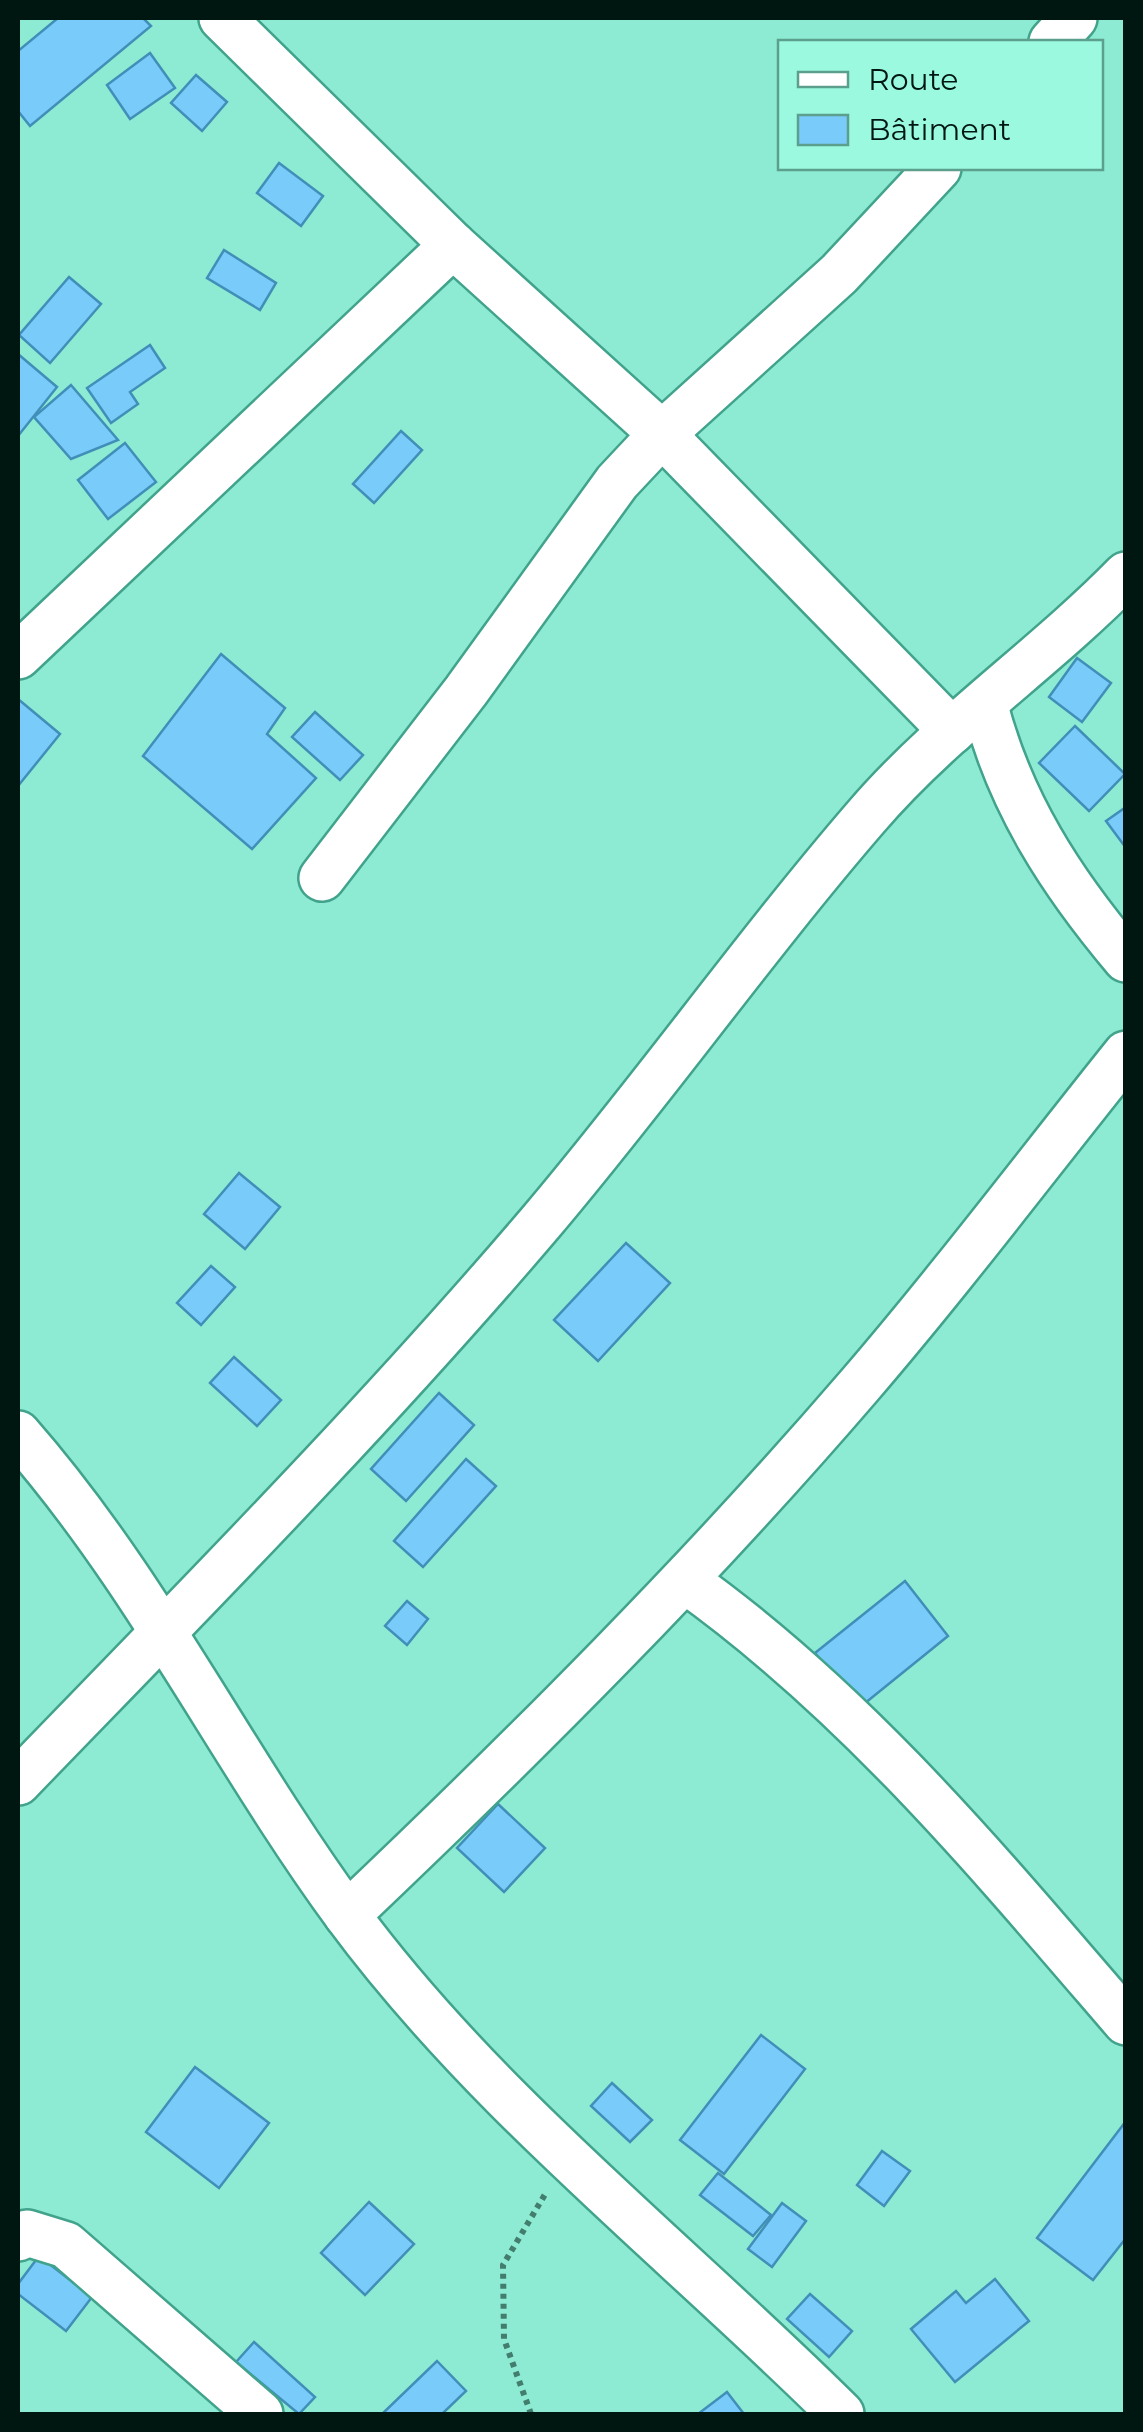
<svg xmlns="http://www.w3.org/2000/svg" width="1143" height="2432" font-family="Montserrat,sans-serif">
	<rect width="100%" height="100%" fill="#8cebd2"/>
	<!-- building -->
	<g fill="#79cbfa" stroke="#418fb8" stroke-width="2.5">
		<polygon points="58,18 143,18 151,26 30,126 18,111 18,51"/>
		<polygon points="150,53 175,88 130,119 107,85"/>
		<polygon points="196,75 227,102 202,131 171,103"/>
		<polygon points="279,163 323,196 301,226 257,193"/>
		<polygon points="224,250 276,283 260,310 207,278"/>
		<polygon points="69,277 101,304 50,363 19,335"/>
		<polygon points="150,345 165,368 130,392 138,404 111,423 87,388"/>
		<polygon points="18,354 57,387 18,436"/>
		<polygon points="71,385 118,440 71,459 34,417"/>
		<polygon points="401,431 422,450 374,503 353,484"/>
		<polygon points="125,443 156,482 108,519 78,480"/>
		<polygon points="221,654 285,708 267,734 316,778 252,849 143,756"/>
		<polygon points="1077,658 1111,683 1082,722 1049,697"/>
		<polygon points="18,699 60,734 18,786"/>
		<polygon points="315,712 363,755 340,780 292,737"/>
		<polygon points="1075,726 1125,774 1089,811 1039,763"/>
		<polygon points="1126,807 1126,848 1106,821"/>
		<polygon points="239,1173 280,1207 245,1249 204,1214"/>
		<polygon points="626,1243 670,1283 598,1361 554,1320"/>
		<polygon points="211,1266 235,1287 201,1325 177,1303"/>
		<polygon points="234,1357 281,1400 257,1426 210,1383"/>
		<polygon points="439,1393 474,1425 406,1501 371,1469"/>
		<polygon points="466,1459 496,1486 423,1567 394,1541"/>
		<polygon points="905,1581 948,1636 859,1708 815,1653"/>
		<polygon points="407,1601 428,1619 407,1645 385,1626"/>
		<polygon points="498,1804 545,1848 504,1892 457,1848"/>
		<polygon points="761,2035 805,2069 724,2174 680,2140"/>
		<polygon points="195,2067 269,2123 219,2188 146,2132"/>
		<polygon points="612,2083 652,2120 630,2142 591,2106"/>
		<polygon points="1126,2121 1126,2238 1093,2280 1037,2238"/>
		<polygon points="882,2151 910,2171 884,2206 857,2185"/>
		<polygon points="718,2173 771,2215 753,2236 700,2195"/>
		<polygon points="369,2202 414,2244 365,2295 321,2253"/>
		<polygon points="782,2203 806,2221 772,2267 748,2249"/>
		<polygon points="39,2256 92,2297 66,2331 18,2294 18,2284"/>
		<polygon points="995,2279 1029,2321 955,2382 911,2329 956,2291 966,2303"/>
		<polygon points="810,2294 852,2331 829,2357 787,2319"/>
		<polygon points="254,2342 315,2397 299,2414 236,2362"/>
		<polygon points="437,2361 466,2391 442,2414 382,2414"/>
		<polygon points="727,2392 744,2414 698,2414"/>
	</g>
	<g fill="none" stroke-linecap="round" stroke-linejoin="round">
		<!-- minor casing -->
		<g stroke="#41a38c" stroke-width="50">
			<g id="minor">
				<polyline points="222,18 453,245 662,434 952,731"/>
				<polyline points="1052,42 1074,18"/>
				<polyline points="18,656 453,245"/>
				<path d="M 985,706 C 1010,803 1061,882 1126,959"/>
				<polyline points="322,878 466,691 617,482 662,434 839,274 938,168"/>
				<path d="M 18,1434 C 147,1581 232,1758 347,1915 C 486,2103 676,2250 841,2414"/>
				<path d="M 685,1580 C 856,1702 989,1863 1126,2022"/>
				<path d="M 18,1782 C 195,1599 376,1416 541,1222 C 653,1090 753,948 866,817 C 943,727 1043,660 1126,575"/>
				<path d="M 347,1915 C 525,1746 699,1572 859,1386 C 951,1279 1037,1165 1126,1054"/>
				<polyline points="18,2238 27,2233 66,2245 260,2414"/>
			</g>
		</g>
		<!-- path -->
		<polyline stroke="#437d6e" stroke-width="6" stroke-dasharray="5 5" stroke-linecap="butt" points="531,2414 504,2339 503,2265 547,2191"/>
		<!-- minor -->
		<use href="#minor" stroke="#fff" stroke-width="45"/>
	</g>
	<!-- border -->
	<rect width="1143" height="2432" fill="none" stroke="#001711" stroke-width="40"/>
	<!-- legend -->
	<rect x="778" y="40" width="325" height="130" fill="#9af9df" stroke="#5c9f8d" stroke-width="2.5"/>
	<rect x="798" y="72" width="50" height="15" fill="#ffffff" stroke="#5c9f8d" stroke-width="2.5"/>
	<text x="868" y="90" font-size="30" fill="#001711">Route</text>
	<rect x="798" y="115" width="50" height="30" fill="#79cbfa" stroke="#5c9f8d" stroke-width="2.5"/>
	<text x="868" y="140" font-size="30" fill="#001711">Bâtiment</text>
</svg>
